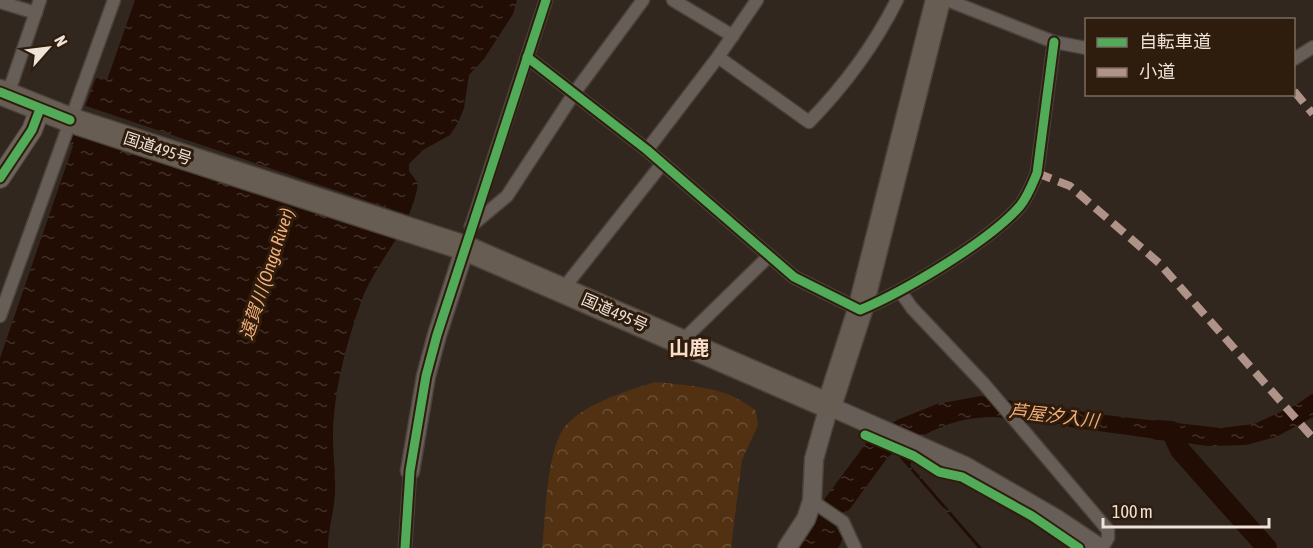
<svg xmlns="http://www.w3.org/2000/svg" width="1313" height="548" font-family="'Asap Condensed','Noto Sans JP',sans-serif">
	<defs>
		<pattern id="forest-crowns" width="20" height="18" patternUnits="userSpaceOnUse" patternTransform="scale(1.5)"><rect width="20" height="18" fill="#523113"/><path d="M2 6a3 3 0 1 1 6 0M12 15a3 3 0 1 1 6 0" fill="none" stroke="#6b4f35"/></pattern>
		<pattern id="water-ripples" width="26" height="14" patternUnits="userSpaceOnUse" patternTransform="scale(1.5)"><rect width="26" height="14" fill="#210d03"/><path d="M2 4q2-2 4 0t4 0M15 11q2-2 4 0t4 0" fill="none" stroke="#423027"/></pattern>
	</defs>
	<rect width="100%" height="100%" fill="#31271f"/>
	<!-- forest -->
	<path fill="url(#forest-crowns)" d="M 655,382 C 691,386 727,386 756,411 L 758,425 L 742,460 L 731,548 L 542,548 C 546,518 546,444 568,423 C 591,401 625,392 655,382 Z"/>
	<!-- water -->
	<g fill="url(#water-ripples)">
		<path d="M 135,0 L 517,0 L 513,14 L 484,59 L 469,75 L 464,108 L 458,123 L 450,135 L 423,150 L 409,164 L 409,171 L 418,183 C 412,230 374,262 360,305 C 345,348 333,394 333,439 C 333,458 336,475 335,494 C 334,512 328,529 328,548 L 0,548 L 0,358 L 73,146 L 62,131 L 82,115 L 96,78 L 107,80 Z"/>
		<path d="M 1313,393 L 1313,417 L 1276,437 L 1246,445 L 1208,446 L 996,417 C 958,416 929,430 898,451 L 912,460 L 910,465 L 982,548 L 978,548 L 895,452 L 888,457 L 849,510 L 839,514 L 836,527 L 843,539 L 838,548 L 796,548 L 823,501 L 870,438 L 897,420 L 937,404 L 981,396 L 1105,415 L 1221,428 L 1254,424 L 1296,405 Z"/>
	</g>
	<!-- pier -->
	<polygon fill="#31271f" points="83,105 412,216 400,239 80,111"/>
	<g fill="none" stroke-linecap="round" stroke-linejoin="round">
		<!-- river -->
		<polyline stroke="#210d03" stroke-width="20" points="1158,430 1171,431 1180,450 1267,548"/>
		<!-- street casing -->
		<g stroke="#4b423b" stroke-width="15">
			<g id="street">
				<polyline points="673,0 733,36"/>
				<polyline points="947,0 1054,42 1086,48"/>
				<polyline points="0,2 36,13"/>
				<path d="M 527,57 L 647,150 L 794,277 L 860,310 C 903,292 990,241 1020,206 C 1028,196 1032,185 1037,173 L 1054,42"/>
				<path d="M 718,57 L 809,122 C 845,85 874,46 897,0"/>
				<polyline points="1294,59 1313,47"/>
				<polyline points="8,94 40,0"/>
				<polyline points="647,150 718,57 757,0"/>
				<polyline points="471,226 507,196 575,92 643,0"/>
				<polyline points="471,227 546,0"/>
				<polyline points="563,289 662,164"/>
				<polyline points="900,291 912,308 984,384 1108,530 1108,538 1102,548"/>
				<polyline points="0,316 114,0"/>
				<polyline points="682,341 769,256"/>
				<polyline points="812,501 843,522 855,548"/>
				<polyline points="405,548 410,471"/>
			</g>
		</g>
		<!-- secondary casing -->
		<g stroke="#4b423b" stroke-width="21">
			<g id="secondary">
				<polyline points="410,471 426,376 437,335 465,248"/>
				<polyline points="787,548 806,519 812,501 814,459 829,406 965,466 1055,518 1100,548"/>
			</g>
		</g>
		<!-- primary casing -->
		<g stroke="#4b423b" stroke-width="22">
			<polyline id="primary" points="0,178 32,130 40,109"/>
		</g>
		<!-- highway casing -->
		<g stroke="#4b423b" stroke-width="27">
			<polyline id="highway" points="0,92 70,120 465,248 829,406 860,310 938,0"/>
		</g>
		<!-- street -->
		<use href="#street" stroke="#675e58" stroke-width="12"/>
		<!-- secondary -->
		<use href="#secondary" stroke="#675e58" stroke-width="18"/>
		<!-- primary -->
		<use href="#primary" stroke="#6d625a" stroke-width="20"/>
		<!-- highway -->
		<use href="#highway" stroke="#685d53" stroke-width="24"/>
		<!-- quiet -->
		<g stroke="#af9288" stroke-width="8" stroke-dasharray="15 8" stroke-linecap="butt">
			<polyline points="1294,91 1313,114"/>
			<polyline points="1037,173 1070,186 1159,263 1313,438"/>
		</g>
		<!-- cycleway casing -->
		<g stroke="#2e1c0d" stroke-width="13">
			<g id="cycleway">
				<path d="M 527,57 L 647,150 L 794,277 L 860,310 C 903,292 990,241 1020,206 C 1028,196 1032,185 1037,173 L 1054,42"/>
				<polyline points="0,92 70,120"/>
				<polyline points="0,178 32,130 40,109"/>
				<polyline points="865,435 914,456 939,472 962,477 1032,516 1079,548"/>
				<polyline points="405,548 410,471 426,376 437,335 546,0"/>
			</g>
		</g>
		<!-- cycleway -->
		<use href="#cycleway" stroke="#51ab58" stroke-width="9"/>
	</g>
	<g text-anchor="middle" stroke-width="6" stroke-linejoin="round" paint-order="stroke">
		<!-- street labels -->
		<g font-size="16" fill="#efe2d9" stroke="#2e1c0d">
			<text transform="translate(158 148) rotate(18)" y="6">国道495号</text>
			<text transform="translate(615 312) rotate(24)" y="6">国道495号</text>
		</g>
		<!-- water labels -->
		<g font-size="18" font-style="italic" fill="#f4ae77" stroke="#2e1c0d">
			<text transform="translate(267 274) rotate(-72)" y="6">遠賀川 (Onga River)</text>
			<text transform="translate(1054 416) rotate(7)" y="6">芦屋汐入川</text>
		</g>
		<!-- quarter labels -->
		<g font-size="20" font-weight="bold" fill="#f7ddca" stroke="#2e1c0d">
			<text x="689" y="355">山鹿</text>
		</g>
	</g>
	<!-- legend -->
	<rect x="1085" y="18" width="210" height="78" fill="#2e1c0d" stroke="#7b6b5f" stroke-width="1.5"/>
	<rect x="1097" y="38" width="30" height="9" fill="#51ab58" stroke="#7b6b5f" stroke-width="1.5"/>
	<text x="1139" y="48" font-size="18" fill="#efe2d9">自転車道</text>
	<rect x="1097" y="68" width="30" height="9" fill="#af9288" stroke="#7b6b5f" stroke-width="1.5"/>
	<text x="1139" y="78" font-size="18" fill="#efe2d9">小道</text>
	<!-- north arrow -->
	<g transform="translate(48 48) rotate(62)" stroke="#2e1c0d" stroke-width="4.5" paint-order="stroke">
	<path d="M0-4.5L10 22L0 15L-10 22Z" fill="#efe2d9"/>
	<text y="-9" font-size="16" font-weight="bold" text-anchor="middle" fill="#efe2d9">N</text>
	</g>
	<!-- scale -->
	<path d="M1103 518v9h166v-9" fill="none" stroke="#efe2d9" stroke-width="3"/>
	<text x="1112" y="518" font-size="18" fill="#efe2d9" stroke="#2e1c0d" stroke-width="4.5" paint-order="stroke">100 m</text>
</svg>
